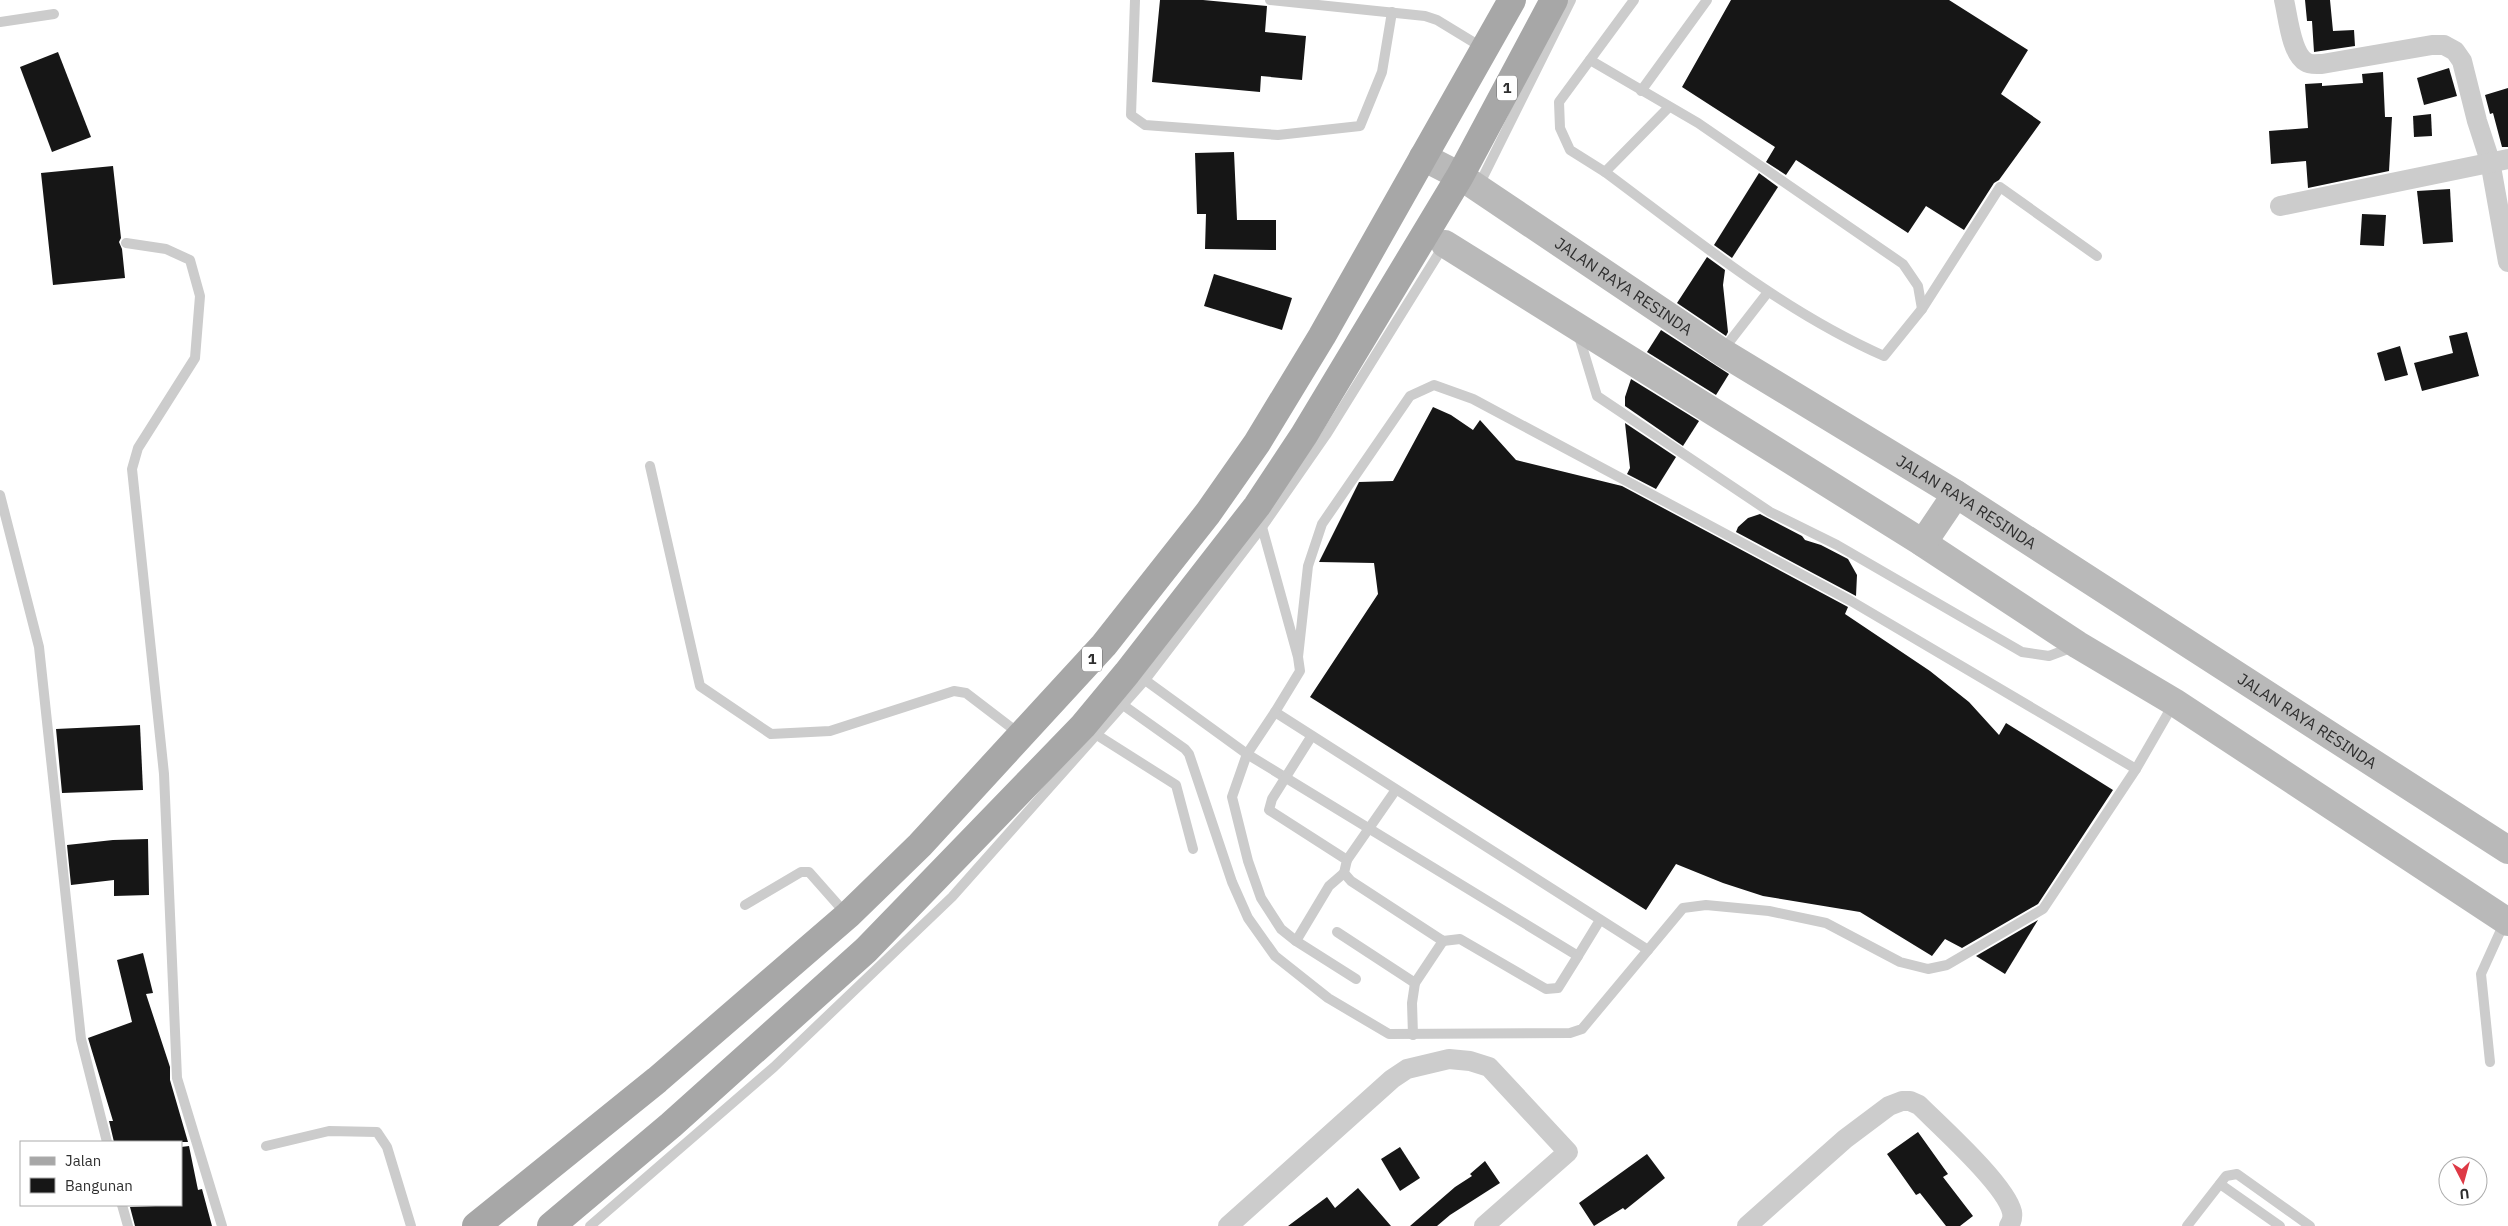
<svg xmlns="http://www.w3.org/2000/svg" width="2508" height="1226" font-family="'IBM Plex Sans',sans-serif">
	<rect width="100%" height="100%" fill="#fff"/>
	<!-- building -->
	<g fill="#161616">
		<polygon points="1160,0 1203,0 1267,6 1265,32 1306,36 1302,80 1261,76 1260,92 1152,82"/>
		<polygon points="1731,0 1949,0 2028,50 2001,94 2041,122 1999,180 1994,183 1964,230 1926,206 1908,233 1796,160 1786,175 1766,162 1775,147 1682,87"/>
		<polygon points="2305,0 2330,0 2333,31 2354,30 2355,46 2314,52 2312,21 2307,21"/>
		<polygon points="58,52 91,137 52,152 20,67"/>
		<polygon points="2449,68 2457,96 2424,105 2417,78"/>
		<polygon points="2383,72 2385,117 2392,117 2389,171 2308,188 2306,161 2271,164 2269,131 2308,128 2305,84 2322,83 2322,86 2363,83 2362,74"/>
		<polygon points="2508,88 2508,147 2502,147 2493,113 2490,114 2485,95"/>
		<polygon points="2431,114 2432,136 2414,137 2413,116"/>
		<polygon points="1234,152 1237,220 1276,220 1276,250 1205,249 1206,214 1197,214 1195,153"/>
		<polygon points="113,166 121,238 119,242 122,249 125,278 53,285 41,173"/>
		<polygon points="1759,173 1778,187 1732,258 1714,245"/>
		<polygon points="2450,189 2453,242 2423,244 2417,191"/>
		<polygon points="2362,214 2386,215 2384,246 2360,245"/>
		<polygon points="1707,257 1725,270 1723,285 1728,332 1726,336 1677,303"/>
		<polygon points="1214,274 1292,298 1282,330 1204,306"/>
		<polygon points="1661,330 1729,374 1716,395 1647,352"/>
		<polygon points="2467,332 2479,376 2422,391 2414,363 2453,353 2449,336"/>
		<polygon points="2400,346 2408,375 2385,381 2377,353"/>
		<polygon points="1631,379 1699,421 1683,446 1625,406 1625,397"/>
		<polygon points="1433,407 1451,415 1473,430 1480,420 1516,460 1622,486 1848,607 1845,614 1930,671 1969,702 1999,735 2006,723 2113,790 2038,904 1962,948 1945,939 1932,956 1860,912 1763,896 1723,883 1676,864 1646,910 1310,697 1378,594 1374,563 1319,562 1359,482 1393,481"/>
		<polygon points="1625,423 1676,457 1656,489 1627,474 1630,468"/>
		<polygon points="1760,514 1802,536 1805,540 1821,545 1848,559 1857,575 1856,596 1736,532 1738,527 1748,518"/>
		<polygon points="140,725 143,790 62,793 56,729"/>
		<polygon points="148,839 149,895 114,896 114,880 71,885 67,845 113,840"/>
		<polygon points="2038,920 2005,974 1976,956"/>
		<polygon points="143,953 153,993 146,994 170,1067 170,1080 188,1142 114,1142 109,1121 113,1121 88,1038 132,1022 117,960"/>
		<polygon points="1918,1132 1948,1174 1943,1177 1973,1216 1960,1226 1946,1226 1920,1193 1916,1195 1887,1154"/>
		<polygon points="189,1146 198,1190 202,1189 212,1226 135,1226 130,1207 181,1205 181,1147"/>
		<polygon points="1400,1147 1420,1178 1400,1191 1381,1159"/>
		<polygon points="1647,1154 1665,1178 1625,1210 1623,1208 1594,1226 1579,1203"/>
		<polygon points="1485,1161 1500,1183 1450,1215 1437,1226 1410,1226 1455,1187 1472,1176 1470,1174"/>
		<polygon points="1358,1188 1391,1226 1288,1226 1327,1197 1335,1208"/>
	</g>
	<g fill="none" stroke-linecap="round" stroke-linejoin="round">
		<!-- lane -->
		<g stroke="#ccc" stroke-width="10">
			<polyline points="1135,0 1131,115 1145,125 1278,135 1360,126 1382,72 1392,12"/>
			<polyline points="1270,0 1425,16 1437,20 1483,48"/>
			<polyline points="0,22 54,14"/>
			<polyline points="1590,60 1698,123 1903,264 1918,286 1922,309"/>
			<polyline points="1641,91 1707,0"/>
			<path d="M 1669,107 L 1605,172 C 1694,238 1782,311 1884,356 L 1922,309 L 2000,187 L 2097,256"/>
			<polyline points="1605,172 1570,150 1560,128 1559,102 1634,0"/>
			<polyline points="1478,187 1571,0"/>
			<polyline points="126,243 166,249 190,260 200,296 195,358 138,448 132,469 164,774 177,1078 222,1226"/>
			<polyline points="1578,333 1597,396 1770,512 1837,545 2022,652 2049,656 2073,647"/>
			<polyline points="1723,350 1768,292"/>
			<polyline points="650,466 700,686 771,734 830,731 954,691 966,693 1021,735"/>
			<polyline points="0,495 39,647 81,1039 107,1142"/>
			<polyline points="1262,527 1298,657 1300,671 1275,712 1648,950 1683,908 1706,905 1769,911 1826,923 1900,962 1928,969 1947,965 2043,909 2136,769 1851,601 1473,399 1434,385 1410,396 1322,524 1308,566 1298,657"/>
			<polyline points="1145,680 1247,754 1578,956 1600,920"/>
			<polyline points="1123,705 1185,749 1189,754 1232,882 1248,918 1275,956 1328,998 1389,1034 1570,1033 1582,1029 1648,950"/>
			<polyline points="1275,712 1247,754 1232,797 1248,861 1261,898 1281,929 1296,941 1356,979"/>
			<polyline points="1097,735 1176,785 1193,849"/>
			<polyline points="1311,737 1272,799 1269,810 1347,860 1344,873 1351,881 1443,941 1460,939 1546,989 1558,988 1578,956"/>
			<polyline points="2136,769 2174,703"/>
			<polyline points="1347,860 1395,791"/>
			<polyline points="745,905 801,872 809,872 847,915"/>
			<polyline points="1337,932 1415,983 1443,941"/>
			<polyline points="1296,941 1329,886 1344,873"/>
			<polyline points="1413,1035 1412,1003 1415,983"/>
			<polyline points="2490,1062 2481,974 2505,921"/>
			<polyline points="266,1146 329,1131 377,1132 387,1147 411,1226"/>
			<polyline points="2220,1184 2280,1226"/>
			<polyline points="122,1205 128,1226"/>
			<polyline points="590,1226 774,1067 952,897 1145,680 1262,527 1326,435 1444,245"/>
			<polyline points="2187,1226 2226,1176 2237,1174 2310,1226"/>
		</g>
		<!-- street -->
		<g stroke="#ccc" stroke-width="20">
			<path d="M 2284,0 C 2288,16 2291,54 2306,62 C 2310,65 2317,64 2322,64 L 2432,45 L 2444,45 L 2455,51 L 2462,61 L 2477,121 L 2490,161 L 2508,262"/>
			<polyline points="2280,206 2508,159"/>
			<polyline points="1228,1226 1392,1079 1407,1069 1449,1059 1470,1061 1489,1067 1568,1152 1484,1226"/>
			<path d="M 1747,1226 L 1845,1139 L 1889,1106 L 1902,1101 L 1910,1101 L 1919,1105 C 1940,1126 2006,1185 2012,1212 C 2013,1218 2012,1221 2009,1226"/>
		</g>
		<!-- secondary -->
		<g stroke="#b9b9b9" stroke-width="28">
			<path id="s1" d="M 1423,157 L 1460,176 L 1722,352 L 1956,494 L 2508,850"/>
			<polyline points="1445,244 1923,543 2078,645 2174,702 2508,922"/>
			<polyline points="1923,543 1956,494"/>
		</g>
		<!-- primary -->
		<g stroke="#a7a7a7" stroke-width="28">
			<polyline points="476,1226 657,1080 848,915 920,845 1104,645 1208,513 1257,443 1322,336 1512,0"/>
			<polyline points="551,1226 671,1125 866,950 1083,726 1127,673 1257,506 1304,435 1460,176 1554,0"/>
		</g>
	</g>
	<g text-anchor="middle" stroke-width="5" stroke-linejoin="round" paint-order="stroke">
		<!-- shield labels -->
		<g fill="#fff" stroke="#6d6d6d" stroke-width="1">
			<rect x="1497" y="75.5" width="20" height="25" rx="4"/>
			<rect x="1082" y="646.5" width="20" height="25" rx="4"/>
		</g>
		<g font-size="15" font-weight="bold" fill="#2f2f2f">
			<text x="1507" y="93">1</text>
			<text x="1092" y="664">1</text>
		</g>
		<!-- street labels -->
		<g font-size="16" fill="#2f2f2f" stroke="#fff">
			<text dy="6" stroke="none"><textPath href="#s1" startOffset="239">JALAN RAYA RESINDA</textPath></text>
			<text dy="6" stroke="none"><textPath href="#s1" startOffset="644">JALAN RAYA RESINDA</textPath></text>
			<text dy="6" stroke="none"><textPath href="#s1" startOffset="1049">JALAN RAYA RESINDA</textPath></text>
		</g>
	</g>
	<!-- legend -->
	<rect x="20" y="1141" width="162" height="65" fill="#ffffff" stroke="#acacac"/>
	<rect x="30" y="1157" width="25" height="8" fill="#a7a7a7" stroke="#acacac"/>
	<text x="65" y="1166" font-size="15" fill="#2f2f2f">Jalan</text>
	<rect x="30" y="1178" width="25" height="15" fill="#161616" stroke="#acacac"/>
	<text x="65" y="1191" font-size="15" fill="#2f2f2f">Bangunan</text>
	<!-- north arrow -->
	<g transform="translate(2463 1181) rotate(174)"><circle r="24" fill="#ffffff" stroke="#acacac"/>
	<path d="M0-4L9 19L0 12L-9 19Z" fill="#de3945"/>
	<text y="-8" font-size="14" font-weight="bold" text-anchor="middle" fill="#2f2f2f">U</text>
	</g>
</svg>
